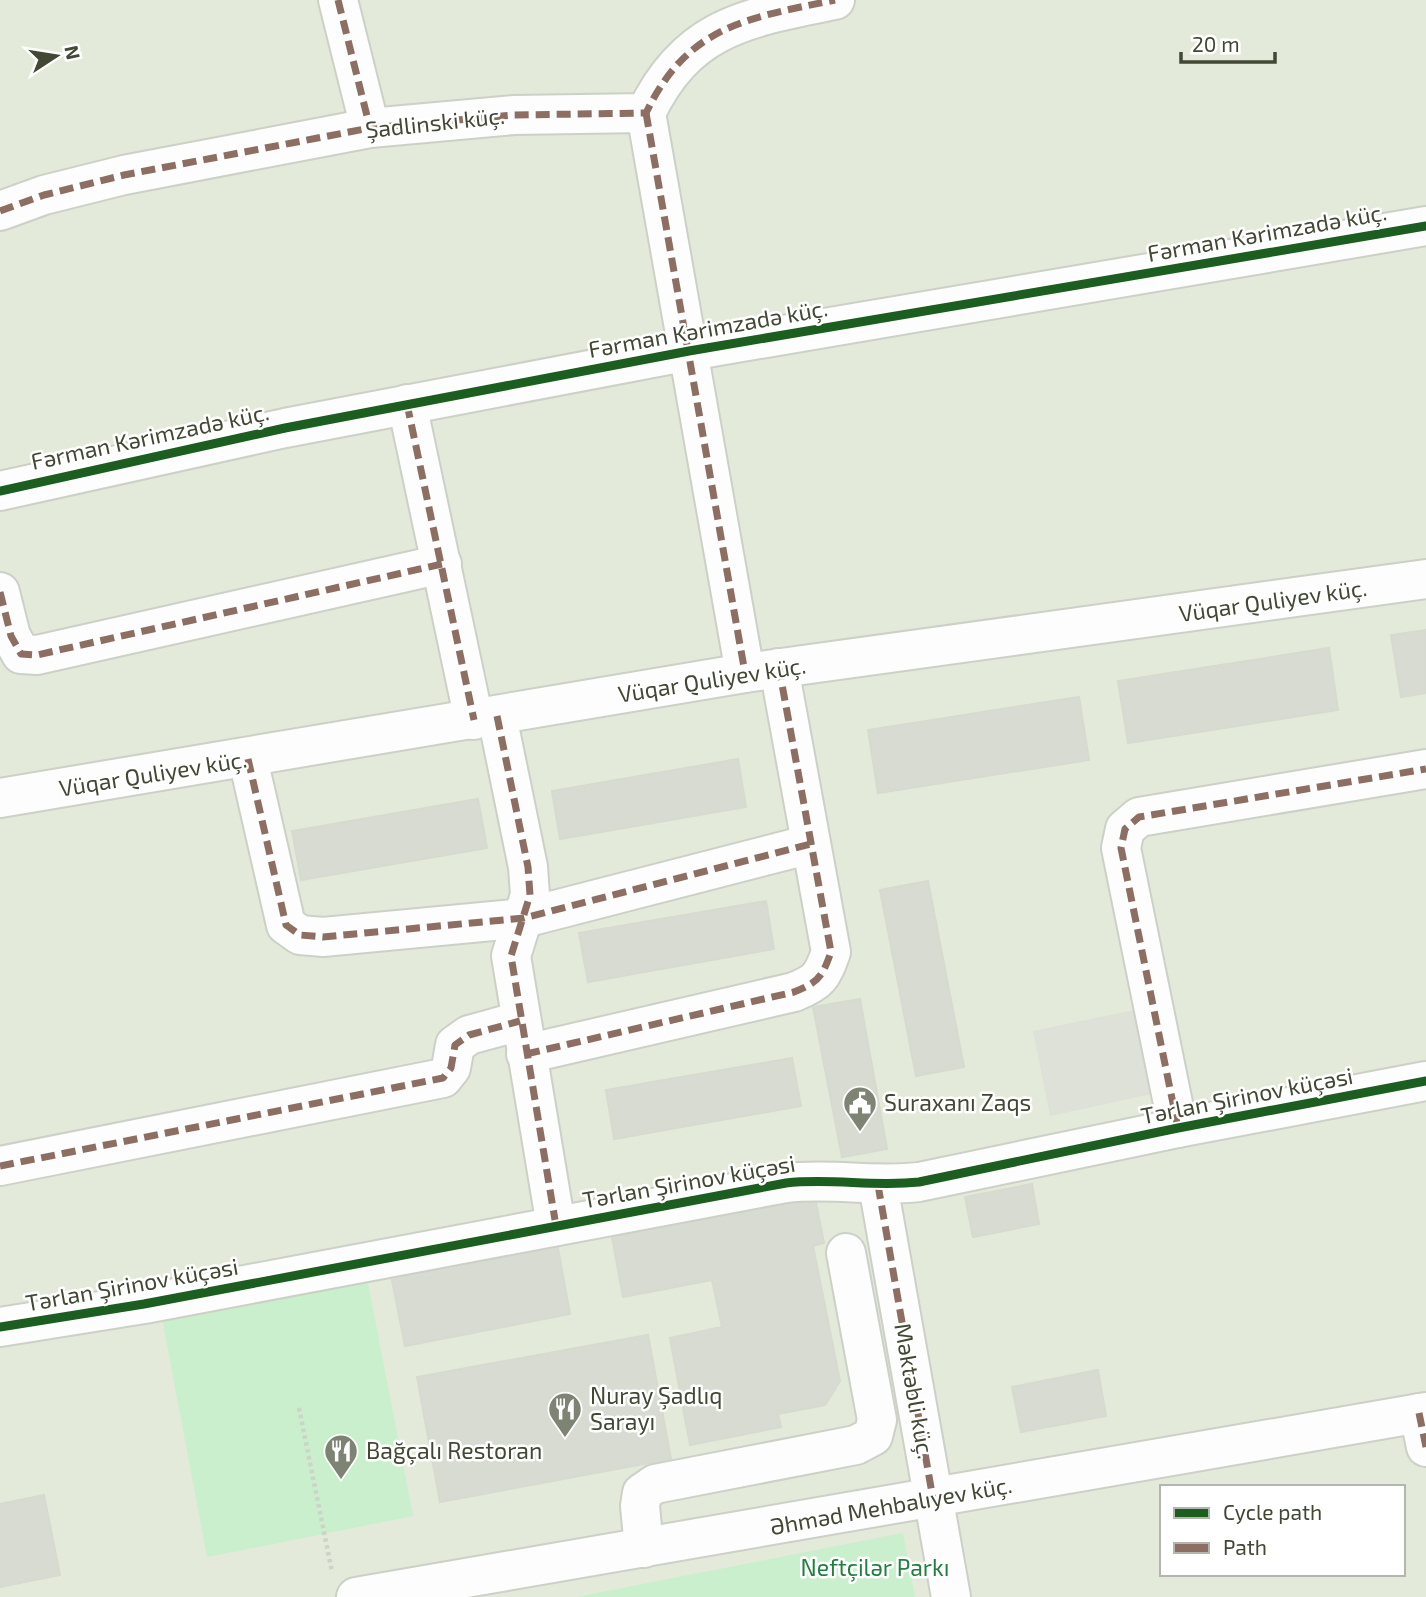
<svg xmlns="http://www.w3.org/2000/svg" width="1426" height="1597" font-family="'Exo 2',sans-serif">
	<rect width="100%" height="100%" fill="#eef2ea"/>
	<!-- residential -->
	<path fill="#e3eada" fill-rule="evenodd" d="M 0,0 L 1426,0 L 1426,1597 L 0,1597 ZM 1162,1487 L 1403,1487 L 1403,1574 L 1162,1574 Z"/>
	<!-- green -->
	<g fill="#c9efcd">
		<polygon points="367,1278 413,1516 207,1557 161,1313"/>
		<polygon points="903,1533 915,1597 576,1597"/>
	</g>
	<!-- parking -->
	<polygon fill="#dee1d8" points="1153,1006 1170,1090 1050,1116 1033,1031"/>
	<!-- building -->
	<g fill="#d8dbd2" stroke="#d6dacf" stroke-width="2">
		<polygon points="1426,630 1426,693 1401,697 1391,635"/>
		<polygon points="1329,648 1338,710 1128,743 1118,681"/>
		<polygon points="1079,697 1089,760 878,793 868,730"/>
		<polygon points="738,759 746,807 560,839 552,791"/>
		<polygon points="478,799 487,848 301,880 292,831"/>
		<polygon points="928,881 964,1067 916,1076 880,890"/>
		<polygon points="766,901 774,949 588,982 579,933"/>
		<polygon points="860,999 887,1149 842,1157 813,1007"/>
		<polygon points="792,1058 801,1106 614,1139 606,1090"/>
		<polygon points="1032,1184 1039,1224 973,1237 965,1197"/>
		<polygon points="815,1197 824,1243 813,1246 840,1381 825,1405 778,1414 781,1427 690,1445 670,1338 722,1327 712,1280 623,1297 612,1237"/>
		<polygon points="557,1243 570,1314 405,1346 391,1275"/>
		<polygon points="648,1335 671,1459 440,1502 417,1377"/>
		<polygon points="1098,1370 1106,1416 1021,1432 1012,1387"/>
		<polygon points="44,1495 60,1575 0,1587 0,1504"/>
	</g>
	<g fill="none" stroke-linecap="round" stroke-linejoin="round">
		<!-- minor casing -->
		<g stroke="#ccd0c7" stroke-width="42">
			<g id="minor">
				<polyline points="338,0 370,128"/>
				<polyline points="646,113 745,673"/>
				<path d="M 0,211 L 44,195 L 124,175 L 370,128 L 514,115 L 646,113 C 688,25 748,18 835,0"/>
				<polyline points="407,404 474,720"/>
				<polyline points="0,491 285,428 689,351 1426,226"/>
				<polyline points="0,592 11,636 21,654 37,655 442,564"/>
				<polyline points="497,716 528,867 530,895 511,956 556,1226"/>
				<polyline points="248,759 286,925 300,935 323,937 524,918 811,844"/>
				<polyline points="0,798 745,673 1426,579"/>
				<path d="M 526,1054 L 794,992 C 819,982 822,977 831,952 L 779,668"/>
				<polyline points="1178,1128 1121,848 1125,829 1139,817 1426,769"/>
				<polyline points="0,1166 443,1078 451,1068 455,1045 469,1035 520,1021"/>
				<polyline points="878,1185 951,1597"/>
				<path d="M 0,1327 L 144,1304 L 786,1183 C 831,1178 874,1187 919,1182 L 1178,1128 L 1426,1081"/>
				<polyline points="1419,1413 1426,1447"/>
				<polyline points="644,1548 640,1506 642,1493 655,1484 856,1445 873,1436 877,1420 846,1253"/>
				<polyline points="356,1597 1426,1412"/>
			</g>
		</g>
		<!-- path -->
		<polyline stroke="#ced2c9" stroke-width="4.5" stroke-dasharray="3.5 3.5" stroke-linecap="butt" points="299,1408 332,1572"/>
		<!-- minor -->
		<use href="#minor" stroke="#fcfdfc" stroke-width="38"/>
		<!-- quiet -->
		<g stroke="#8d6e63" stroke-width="7" stroke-dasharray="14 7" stroke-linecap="butt">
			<polyline points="338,0 370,128"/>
			<polyline points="646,113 745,673"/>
			<path d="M 0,211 L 44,195 L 124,175 L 370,128 L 514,115 L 646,113 C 688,25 748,18 835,0"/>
			<polyline points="407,404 474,720"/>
			<polyline points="0,592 11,636 21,654 37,655 442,564"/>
			<polyline points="497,716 528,867 530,895 511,956 556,1226"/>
			<polyline points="248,759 286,925 300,935 323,937 524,918 811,844"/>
			<path d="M 526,1054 L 794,992 C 819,982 822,977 831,952 L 779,668"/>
			<polyline points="1178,1128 1121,848 1125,829 1139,817 1426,769"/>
			<polyline points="0,1166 443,1078 451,1068 455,1045 469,1035 520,1021"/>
			<polyline points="878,1185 933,1499"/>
			<polyline points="1419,1413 1426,1447"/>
		</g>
		<!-- cycleway casing -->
		<g stroke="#fff" stroke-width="13">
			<g id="cycleway">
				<polyline points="0,491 285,428 689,351 1426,226"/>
				<path d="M 0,1327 L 144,1304 L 786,1183 C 831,1178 874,1187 919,1182 L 1178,1128 L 1426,1081"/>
			</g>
		</g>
		<!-- cycleway -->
		<use href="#cycleway" stroke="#1b5e20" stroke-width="9"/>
	</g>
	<!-- icons -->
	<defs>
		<g id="civic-pin" transform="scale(1.75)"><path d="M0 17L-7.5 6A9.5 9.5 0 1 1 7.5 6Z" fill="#7e8474" stroke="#fff"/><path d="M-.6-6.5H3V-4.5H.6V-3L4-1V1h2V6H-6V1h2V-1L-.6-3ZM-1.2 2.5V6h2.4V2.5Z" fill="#fff"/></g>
		<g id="restaurant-pin" transform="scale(1.75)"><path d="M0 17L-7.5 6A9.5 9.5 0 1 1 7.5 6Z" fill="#7e8474" stroke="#fff"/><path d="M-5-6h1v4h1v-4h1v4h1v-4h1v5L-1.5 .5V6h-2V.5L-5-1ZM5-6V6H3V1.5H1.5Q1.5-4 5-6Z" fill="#fff"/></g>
	</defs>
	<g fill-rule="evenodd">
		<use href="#civic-pin" x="860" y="1103"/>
		<use href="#restaurant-pin" x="565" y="1409"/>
		<use href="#restaurant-pin" x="341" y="1451"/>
	</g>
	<g text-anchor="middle" stroke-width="5" stroke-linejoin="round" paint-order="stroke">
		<!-- street labels -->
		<g font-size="23" fill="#424834" stroke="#fff">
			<text transform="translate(435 123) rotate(-6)" y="8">Şadlinski küç.</text>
			<text transform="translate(1267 233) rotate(-10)" y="8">Fərman Kərimzadə küç.</text>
			<text transform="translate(708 329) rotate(-10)" y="8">Fərman Kərimzadə küç.</text>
			<text transform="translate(150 437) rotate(-12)" y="8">Fərman Kərimzadə küç.</text>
			<text transform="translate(1273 601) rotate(-8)" y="8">Vüqar Quliyev küç.</text>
			<text transform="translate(712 680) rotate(-9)" y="8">Vüqar Quliyev küç.</text>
			<text transform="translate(153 774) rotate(-9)" y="8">Vüqar Quliyev küç.</text>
			<text transform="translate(1247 1096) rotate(-11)" y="8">Tərlan Şirinov küçəsi</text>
			<text transform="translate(689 1182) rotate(-10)" y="8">Tərlan Şirinov küçəsi</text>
			<text transform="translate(132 1285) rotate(-10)" y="8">Tərlan Şirinov küçəsi</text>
			<text transform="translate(914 1391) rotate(80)" y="8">Məktəbli küç.</text>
			<text transform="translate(891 1506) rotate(-10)" y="8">Əhməd Mehbalıyev küç.</text>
		</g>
		<!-- poi labels -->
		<g font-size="23" fill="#424834" stroke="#fff" text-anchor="start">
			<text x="884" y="1111">Suraxanı Zaqs</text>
			<text x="590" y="1404">Nuray Şadlıq<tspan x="590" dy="26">Sarayı</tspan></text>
			<text x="366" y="1459">Bağçalı Restoran</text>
		</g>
		<!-- park labels -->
		<g font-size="23" fill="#218041" stroke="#fff">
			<text x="875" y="1576">Neftçilər Parkı</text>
		</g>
	</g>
	<!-- legend -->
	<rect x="1160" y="1485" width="245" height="91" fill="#ffffff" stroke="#b3b6ae" stroke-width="2"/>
	<rect x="1174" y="1508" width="35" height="10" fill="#1b5e20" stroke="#b3b6ae" stroke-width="2"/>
	<text x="1223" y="1520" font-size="21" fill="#424834">Cycle path</text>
	<rect x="1174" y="1543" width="35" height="10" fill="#8d6e63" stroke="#b3b6ae" stroke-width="2"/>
	<text x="1223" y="1555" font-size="21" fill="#424834">Path</text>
	<!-- north arrow -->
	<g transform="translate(56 56) rotate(78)" stroke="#ffffff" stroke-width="5" paint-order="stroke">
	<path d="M0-5L12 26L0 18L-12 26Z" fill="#424834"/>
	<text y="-10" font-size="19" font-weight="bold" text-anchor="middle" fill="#424834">N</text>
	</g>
	<!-- scale -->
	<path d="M1181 52v10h94v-10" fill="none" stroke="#424834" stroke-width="3.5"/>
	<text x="1192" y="52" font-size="21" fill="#424834" stroke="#ffffff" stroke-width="5" paint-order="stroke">20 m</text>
</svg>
